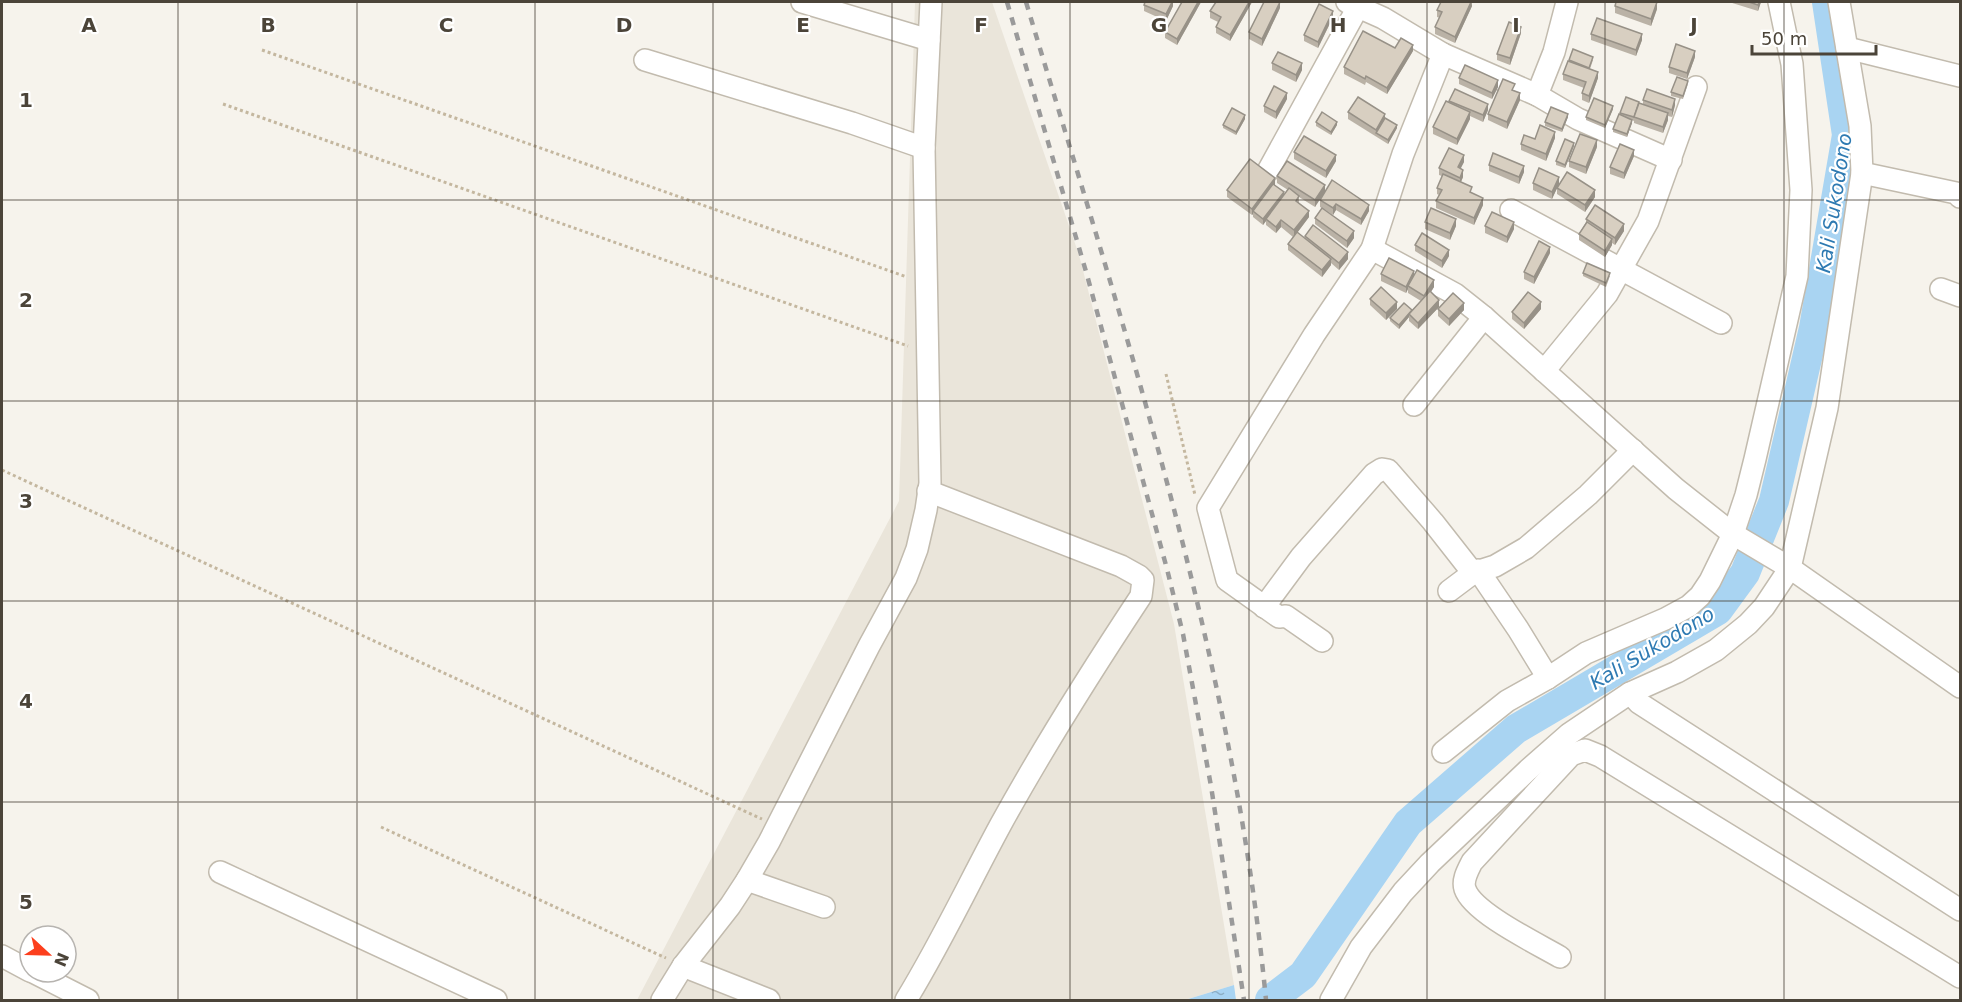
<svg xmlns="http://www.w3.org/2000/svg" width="1962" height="1002" font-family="'DejaVu Sans',sans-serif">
	<defs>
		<pattern id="water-ripples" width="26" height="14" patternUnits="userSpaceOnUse" patternTransform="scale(1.5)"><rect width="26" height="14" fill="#a9d4f2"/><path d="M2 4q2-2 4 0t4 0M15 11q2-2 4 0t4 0" fill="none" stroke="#8caec5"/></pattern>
	</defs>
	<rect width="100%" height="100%" fill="#f6f3ec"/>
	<!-- residential -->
	<polygon fill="#eae5da" points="915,2 992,2 1079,255 1174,624 1234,985 1185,1000 637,1000 899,501"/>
	<!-- water -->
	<polygon fill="url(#water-ripples)" points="1234,985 1236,1000 1185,1000"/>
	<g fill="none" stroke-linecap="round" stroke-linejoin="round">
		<!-- river -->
		<polyline stroke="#a9d4f2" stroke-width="30" points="1270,1000 1303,975 1408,823 1516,729 1718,610 1745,573 1774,501 1814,328 1847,135 1827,2"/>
		<!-- minor casing -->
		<g stroke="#c2bbae" stroke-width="24">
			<g id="minor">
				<polyline points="802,2 929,40"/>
				<polyline points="1347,2 1383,18 1443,54 1537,95 1578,119 1671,160"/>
				<polyline points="1847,48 1960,76"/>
				<polyline points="645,60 852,123 924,148"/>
				<polyline points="1537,95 1554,52 1567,2"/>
				<polyline points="1268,171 1358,7"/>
				<polyline points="1862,173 1956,193 1960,197"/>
				<polyline points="1511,210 1721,323"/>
				<polyline points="1372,249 1455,294 1484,317 1676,489 1733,534 1790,568 1960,687"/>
				<polyline points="1941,289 1960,296"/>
				<polyline points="1544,371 1607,294 1648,221 1696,87"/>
				<polyline points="1414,405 1484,317"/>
				<polyline points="1478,570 1518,629 1548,678"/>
				<polyline points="1449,591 1473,573 1495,566 1526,548 1588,495 1633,450"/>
				<polyline points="1264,607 1301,557 1374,474 1382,469 1388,470 1433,522 1473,573"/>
				<polyline points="1322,641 1286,616 1279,617 1227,580 1208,508 1314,335 1372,249 1403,154 1443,54"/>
				<polyline points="1630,693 1639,703 1960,910"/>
				<polyline points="1443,752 1507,701 1548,678 1586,653 1665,619 1689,606 1700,596 1710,581 1733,534 1746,495 1755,459 1797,276 1801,190 1792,64 1779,2"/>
				<polyline points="220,872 496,1000"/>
				<polyline points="747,880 824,907"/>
				<polyline points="2,956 30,971"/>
				<path d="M 1560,957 C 1538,944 1473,913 1465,889 C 1462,880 1468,870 1472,862 L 1571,755 L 1585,750 L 1600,756 L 1960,977"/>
				<polyline points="683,966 769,1000"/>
				<polyline points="33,972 88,1000"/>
				<polyline points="662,1000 683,966 730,906 747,880 769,842 869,646 906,578 917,549 926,510 930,483 924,148 931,2"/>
				<path d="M 906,1000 C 941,943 969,883 1001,824 C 1044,746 1092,670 1141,596 L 1143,580 L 1139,576 L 1121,566 L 928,491"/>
				<polyline points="1331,1000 1361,947 1403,892 1430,863 1528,770 1569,734 1630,693 1677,672 1716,650 1748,624 1764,607 1790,568 1827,408 1862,173 1860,126 1839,2"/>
			</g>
		</g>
		<!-- path -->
		<g stroke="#c4b79f" stroke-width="3" stroke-dasharray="3 3" stroke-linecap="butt">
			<polyline points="262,50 907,277"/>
			<polyline points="223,104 908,346"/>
			<polyline points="1166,374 1195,495"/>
			<polyline points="2,470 762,819"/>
			<polyline points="381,827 666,958"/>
		</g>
		<!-- minor -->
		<use href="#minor" stroke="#fff" stroke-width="21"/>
		<!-- rail -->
		<g stroke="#9a9a9a" stroke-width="4.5" stroke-dasharray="8 8" stroke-linecap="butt">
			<polyline points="1007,2 1087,275 1167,569 1183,634 1211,786 1244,1000"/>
			<path d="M 1026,2 C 1124,329 1233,658 1266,1000"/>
		</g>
	</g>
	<!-- wall -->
	<g fill="#bab2a6">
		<polygon points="1173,2 1173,6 1166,21 1144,11 1144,5"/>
		<polygon points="1201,2 1177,45 1165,38 1165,32"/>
		<polygon points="1216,2 1252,2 1230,41 1216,33 1216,27 1218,22 1210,18 1210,11"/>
		<polygon points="1472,2 1472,6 1455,43 1435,34 1435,27 1440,18 1437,17 1437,10"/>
		<polygon points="1729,2 1761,2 1758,11"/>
		<polygon points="1615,6 1657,9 1651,26 1615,13"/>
		<polygon points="1280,8 1262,46 1249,39 1249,32"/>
		<polygon points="1333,17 1318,48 1304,41 1304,35"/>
		<polygon points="1521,33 1510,65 1497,60 1497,54"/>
		<polygon points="1591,34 1642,40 1636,56 1591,40"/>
		<polygon points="1413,51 1387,94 1366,82 1365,85 1344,74 1344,67"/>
		<polygon points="1695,57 1687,79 1669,73 1669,67"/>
		<polygon points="1569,60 1593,60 1590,69 1598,78 1589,103 1582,100 1582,93 1584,88 1563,80 1563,74"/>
		<polygon points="1272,63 1302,70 1296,82 1272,70"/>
		<polygon points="1459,78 1498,87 1492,99 1459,84"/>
		<polygon points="1688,84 1683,99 1671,96 1671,92"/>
		<polygon points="1515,91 1520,100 1507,129 1488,120 1488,114"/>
		<polygon points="1287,99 1276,119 1264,112 1264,106"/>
		<polygon points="1643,100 1675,105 1672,117 1668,116 1668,120 1663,133 1634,123 1634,119 1634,121 1632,120 1632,123 1627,137 1613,132 1613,129 1620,115 1620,113 1639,104 1643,105"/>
		<polygon points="1449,101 1488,110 1483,122 1470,116 1470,119 1457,145 1433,134 1433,127 1449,103"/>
		<polygon points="1613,109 1605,128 1586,120 1586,117"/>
		<polygon points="1348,112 1385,118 1397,128 1388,144 1348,119"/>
		<polygon points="1568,117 1562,132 1545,126 1545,122"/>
		<polygon points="1245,119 1236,135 1223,128 1223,125"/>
		<polygon points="1316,122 1337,125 1331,135 1316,126"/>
		<polygon points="1555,138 1546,161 1521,150 1521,144"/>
		<polygon points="1574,146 1565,168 1556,165 1556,161"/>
		<polygon points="1597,147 1586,174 1569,167 1569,161"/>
		<polygon points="1294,152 1336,161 1326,178 1294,159"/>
		<polygon points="1634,156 1624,179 1610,174 1610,167"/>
		<polygon points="1464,162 1460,168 1463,177 1461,182 1483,205 1474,225 1436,208 1436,201 1439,195 1437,194 1437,188 1442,176 1439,175 1439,168"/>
		<polygon points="1489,165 1524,172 1519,184 1489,171"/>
		<polygon points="1277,176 1325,185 1315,207 1299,197 1299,203 1309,217 1297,233 1305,239 1305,236 1348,259 1339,270 1331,263 1331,265 1322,277 1288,250 1288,244 1293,237 1281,227 1276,233 1266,225 1266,221 1263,225 1253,217 1253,214 1252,215 1227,197 1227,190 1275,185 1284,196 1288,190 1277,183"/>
		<polygon points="1533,183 1559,184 1552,199 1533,190"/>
		<polygon points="1557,188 1595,197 1585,212 1557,194"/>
		<polygon points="1320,200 1369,211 1361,225 1336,210 1333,215 1324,209 1354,238 1347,248 1315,224 1315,218 1322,208 1320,207"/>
		<polygon points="1586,219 1624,231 1615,245 1612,243 1612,245 1605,257 1579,240 1579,234 1586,222"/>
		<polygon points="1425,222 1456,226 1450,240 1425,229"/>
		<polygon points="1485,226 1514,229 1507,243 1485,233"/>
		<polygon points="1415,245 1449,256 1442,268 1415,251"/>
		<polygon points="1550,253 1534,284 1524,279 1524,272"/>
		<polygon points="1583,273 1610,276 1606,287 1583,276"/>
		<polygon points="1381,274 1414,275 1434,287 1431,292 1439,307 1418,329 1409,321 1409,317 1399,329 1390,321 1390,318 1412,310 1421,301 1408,293 1408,289 1406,293 1381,281"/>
		<polygon points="1370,299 1397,309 1386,320 1370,305"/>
		<polygon points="1438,309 1464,310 1449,326 1438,316"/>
		<polygon points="1541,309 1524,329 1512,319 1512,312"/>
	</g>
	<!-- shaded-wall -->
	<g fill="#979187">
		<polygon points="1172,2 1173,2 1173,6 1166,21 1166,14"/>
		<polygon points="1198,2 1201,2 1177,45 1177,39"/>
		<polygon points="1249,2 1252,2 1230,41 1230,35"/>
		<polygon points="1280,2 1280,8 1262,46 1262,39"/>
		<polygon points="1471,2 1472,6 1455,43 1455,37"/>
		<polygon points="1657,2 1657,9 1651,26 1651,19"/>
		<polygon points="1759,2 1761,2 1758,11 1758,5"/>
		<polygon points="1333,11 1333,17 1318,48 1318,42"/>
		<polygon points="1521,27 1521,33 1510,65 1510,58"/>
		<polygon points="1642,34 1642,40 1636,56 1636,50"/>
		<polygon points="1413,45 1413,51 1387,94 1387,88"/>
		<polygon points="1695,51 1695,57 1687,79 1687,73"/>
		<polygon points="1302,63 1302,70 1296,82 1296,75"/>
		<polygon points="1598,72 1598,78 1589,103 1589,96"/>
		<polygon points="1498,80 1498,87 1492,99 1492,93"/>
		<polygon points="1287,93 1287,99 1276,119 1276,112"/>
		<polygon points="1520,93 1520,100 1507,129 1507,122"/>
		<polygon points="1675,99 1675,105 1672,117 1672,110"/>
		<polygon points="1488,104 1488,110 1483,122 1483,115"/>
		<polygon points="1613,106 1613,109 1605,128 1605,125"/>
		<polygon points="1470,112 1470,119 1457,145 1457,139"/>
		<polygon points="1668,113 1668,120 1663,133 1663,127"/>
		<polygon points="1385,114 1385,121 1376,133 1376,130"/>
		<polygon points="1568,114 1568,117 1562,132 1562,129"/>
		<polygon points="1245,115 1245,119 1236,135 1236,132"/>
		<polygon points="1632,120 1632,123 1627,137 1627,134"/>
		<polygon points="1337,122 1337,125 1331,135 1331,132"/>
		<polygon points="1397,125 1397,128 1388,144 1388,140"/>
		<polygon points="1555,132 1555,138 1546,161 1546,154"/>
		<polygon points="1597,140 1597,147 1586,174 1586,167"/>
		<polygon points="1574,143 1574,146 1565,168 1565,165"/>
		<polygon points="1634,150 1634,156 1624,179 1624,173"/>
		<polygon points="1336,155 1336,161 1326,178 1326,171"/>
		<polygon points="1464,155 1464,162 1458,174 1458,167"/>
		<polygon points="1524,166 1524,172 1519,184 1519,177"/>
		<polygon points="1463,170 1463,177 1460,184 1460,178"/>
		<polygon points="1559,177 1559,184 1552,199 1552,192"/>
		<polygon points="1275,178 1275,185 1255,212 1253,211 1253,214 1252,215 1252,209"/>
		<polygon points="1325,185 1325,192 1315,207 1315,200"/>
		<polygon points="1595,190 1595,197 1585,212 1585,205"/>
		<polygon points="1284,192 1284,198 1266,219 1266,221 1263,225 1263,219"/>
		<polygon points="1483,198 1483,205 1474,225 1474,218"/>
		<polygon points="1336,204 1336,210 1333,215 1333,208"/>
		<polygon points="1369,205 1369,211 1361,225 1361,219"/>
		<polygon points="1309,211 1309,217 1294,237 1294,230"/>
		<polygon points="1456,219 1456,226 1450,240 1450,233"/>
		<polygon points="1281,220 1281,227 1276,233 1276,227"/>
		<polygon points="1514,222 1514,229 1507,243 1507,237"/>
		<polygon points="1624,224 1624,231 1615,245 1615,238"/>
		<polygon points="1354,231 1354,238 1347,248 1347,241"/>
		<polygon points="1612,239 1612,245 1605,257 1605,251"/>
		<polygon points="1550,247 1550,253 1534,284 1534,277"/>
		<polygon points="1449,250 1449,256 1442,268 1442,261"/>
		<polygon points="1348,252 1348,259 1339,270 1339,263"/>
		<polygon points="1331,259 1331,265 1322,277 1322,270"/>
		<polygon points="1414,271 1414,277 1408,286 1408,289 1406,293 1406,287"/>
		<polygon points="1434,280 1434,287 1424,302 1424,296"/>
		<polygon points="1439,300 1439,307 1418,329 1418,323"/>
		<polygon points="1397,302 1397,309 1386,320 1386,313"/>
		<polygon points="1541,302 1541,309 1524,329 1524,323"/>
		<polygon points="1464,303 1464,310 1449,326 1449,319"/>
		<polygon points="1412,310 1409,314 1409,317 1399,329 1399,325"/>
	</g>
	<!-- building -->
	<g fill="#d8cfc1" stroke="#979187" stroke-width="1.5">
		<polygon points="1145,2 1172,2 1166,14 1144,5"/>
		<polygon points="1182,2 1198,2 1177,39 1165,32"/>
		<polygon points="1216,2 1249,2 1230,35 1216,27 1221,17 1210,11"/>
		<polygon points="1264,2 1280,2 1262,39 1249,32"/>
		<polygon points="1441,2 1471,2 1455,37 1435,27 1442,12 1437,10"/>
		<polygon points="1616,2 1657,2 1651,19 1615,6"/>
		<polygon points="1749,2 1759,2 1758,5"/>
		<polygon points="1319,4 1333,11 1318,42 1304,35"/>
		<polygon points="1597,18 1642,34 1636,50 1591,34"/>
		<polygon points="1509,22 1521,27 1510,58 1497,54"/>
		<polygon points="1363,31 1395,48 1401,38 1413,45 1387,88 1366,76 1365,79 1344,67"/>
		<polygon points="1676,44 1695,51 1687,73 1669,67"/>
		<polygon points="1573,49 1593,57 1589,68 1569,60"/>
		<polygon points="1278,52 1302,63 1296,75 1272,63"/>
		<polygon points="1568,61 1598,72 1589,96 1582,93 1586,82 1563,74"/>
		<polygon points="1465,65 1498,80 1492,93 1459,78"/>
		<polygon points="1677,77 1688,81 1683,96 1671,92"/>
		<polygon points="1503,79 1515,84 1512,90 1520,93 1507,122 1488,114"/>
		<polygon points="1274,86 1287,93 1276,112 1264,106"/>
		<polygon points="1455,89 1488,104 1483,115 1449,101"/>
		<polygon points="1647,89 1675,99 1672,110 1643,100"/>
		<polygon points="1358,97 1385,114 1376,130 1348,112"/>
		<polygon points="1626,97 1639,102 1634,117 1620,113"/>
		<polygon points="1594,98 1613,106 1605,125 1586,117"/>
		<polygon points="1446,101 1470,112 1457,139 1433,127"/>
		<polygon points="1639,103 1668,113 1663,127 1634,117"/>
		<polygon points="1551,107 1568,114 1562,129 1545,122"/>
		<polygon points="1232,108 1245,115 1236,132 1223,125"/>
		<polygon points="1322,112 1337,122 1331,132 1316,122"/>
		<polygon points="1619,114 1632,120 1627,134 1613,129"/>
		<polygon points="1385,118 1397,125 1388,140 1376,133"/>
		<polygon points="1540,125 1555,132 1546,154 1521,144 1524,135 1535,139"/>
		<polygon points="1580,134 1597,140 1586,167 1569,161"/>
		<polygon points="1304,136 1336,155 1326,171 1294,152"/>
		<polygon points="1565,139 1574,143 1565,165 1556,161"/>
		<polygon points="1620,144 1634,150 1624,173 1610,167"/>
		<polygon points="1449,148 1464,155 1458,167 1463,170 1460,178 1439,168"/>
		<polygon points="1493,153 1524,166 1519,177 1489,165"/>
		<polygon points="1250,159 1275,178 1252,209 1227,190"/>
		<polygon points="1287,161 1325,185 1315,200 1277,176"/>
		<polygon points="1539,168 1559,177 1552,192 1533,183"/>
		<polygon points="1567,172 1595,190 1585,205 1557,188"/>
		<polygon points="1443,174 1472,187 1470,192 1483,198 1474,218 1436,201 1442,190 1437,188"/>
		<polygon points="1332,180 1369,205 1361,219 1336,204 1333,208 1320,200"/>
		<polygon points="1273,184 1284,192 1263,219 1253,211"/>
		<polygon points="1289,188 1299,196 1296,201 1309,211 1294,230 1281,220 1276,227 1266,219"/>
		<polygon points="1595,205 1624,224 1615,238 1586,219"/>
		<polygon points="1322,208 1354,231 1347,241 1315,218"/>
		<polygon points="1431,208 1456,219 1450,233 1425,222"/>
		<polygon points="1492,212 1514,222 1507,237 1485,226"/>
		<polygon points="1587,222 1612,239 1605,251 1579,234"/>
		<polygon points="1313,225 1348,252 1339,263 1305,236"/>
		<polygon points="1297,232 1331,259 1322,270 1288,244"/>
		<polygon points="1422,233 1449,250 1442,261 1415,245"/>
		<polygon points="1539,241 1550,247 1534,277 1524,272"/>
		<polygon points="1389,258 1414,271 1406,287 1381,274"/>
		<polygon points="1587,263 1610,273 1606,283 1583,273"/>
		<polygon points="1417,270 1434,280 1424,296 1408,286"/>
		<polygon points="1381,287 1397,302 1386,313 1370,299"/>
		<polygon points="1430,291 1439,300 1418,323 1409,314"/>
		<polygon points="1528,292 1541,302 1524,323 1512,312"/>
		<polygon points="1453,293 1464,303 1449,319 1438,309"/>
		<polygon points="1404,303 1412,310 1399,325 1390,318"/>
	</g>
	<!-- grid -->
	<path fill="none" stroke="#4b4439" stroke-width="1.5" stroke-opacity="0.55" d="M 178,2 L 178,1000M 357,2 L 357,1000M 535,2 L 535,1000M 713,2 L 713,1000M 892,2 L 892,1000M 1070,2 L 1070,1000M 1249,2 L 1249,1000M 1427,2 L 1427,1000M 1605,2 L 1605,1000M 1784,2 L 1784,1000M 2,200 L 1960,200M 2,401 L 1960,401M 2,601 L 1960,601M 2,802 L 1960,802"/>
	<g text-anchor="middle" stroke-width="4.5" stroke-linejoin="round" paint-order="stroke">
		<!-- water labels -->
		<g font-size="20" font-style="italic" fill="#2e7ab2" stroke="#fff">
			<text transform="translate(1834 203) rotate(-81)" y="7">Kali Sukodono</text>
			<text transform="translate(1652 648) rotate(-31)" y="7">Kali Sukodono</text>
		</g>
	</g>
	<g font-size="20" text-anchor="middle" font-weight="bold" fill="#4b4439" stroke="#fff" stroke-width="4.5" stroke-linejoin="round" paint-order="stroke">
		<text x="89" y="32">A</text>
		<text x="268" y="32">B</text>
		<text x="446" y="32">C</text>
		<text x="624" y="32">D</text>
		<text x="803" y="32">E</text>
		<text x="981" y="32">F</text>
		<text x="1159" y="32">G</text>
		<text x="1338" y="32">H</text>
		<text x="1516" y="32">I</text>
		<text x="1694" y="32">J</text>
		<text x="26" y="107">1</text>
		<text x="26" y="307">2</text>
		<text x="26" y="508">3</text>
		<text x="26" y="708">4</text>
		<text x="26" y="909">5</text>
	</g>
	<!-- border -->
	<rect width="1962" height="1002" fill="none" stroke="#4b4439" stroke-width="6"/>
	<!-- north arrow -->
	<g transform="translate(48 954) rotate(112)"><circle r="28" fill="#ffffff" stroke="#b7b4b0" stroke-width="1.5"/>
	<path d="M0-4.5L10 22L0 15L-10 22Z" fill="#fc3f1d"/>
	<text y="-9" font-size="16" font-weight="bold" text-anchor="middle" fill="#4b4439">N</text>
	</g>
	<!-- scale -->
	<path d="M1752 45v9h124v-9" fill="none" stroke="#4b4439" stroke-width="3"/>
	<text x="1761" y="45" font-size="18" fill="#4b4439" stroke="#ffffff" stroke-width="4.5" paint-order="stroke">50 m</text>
</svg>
